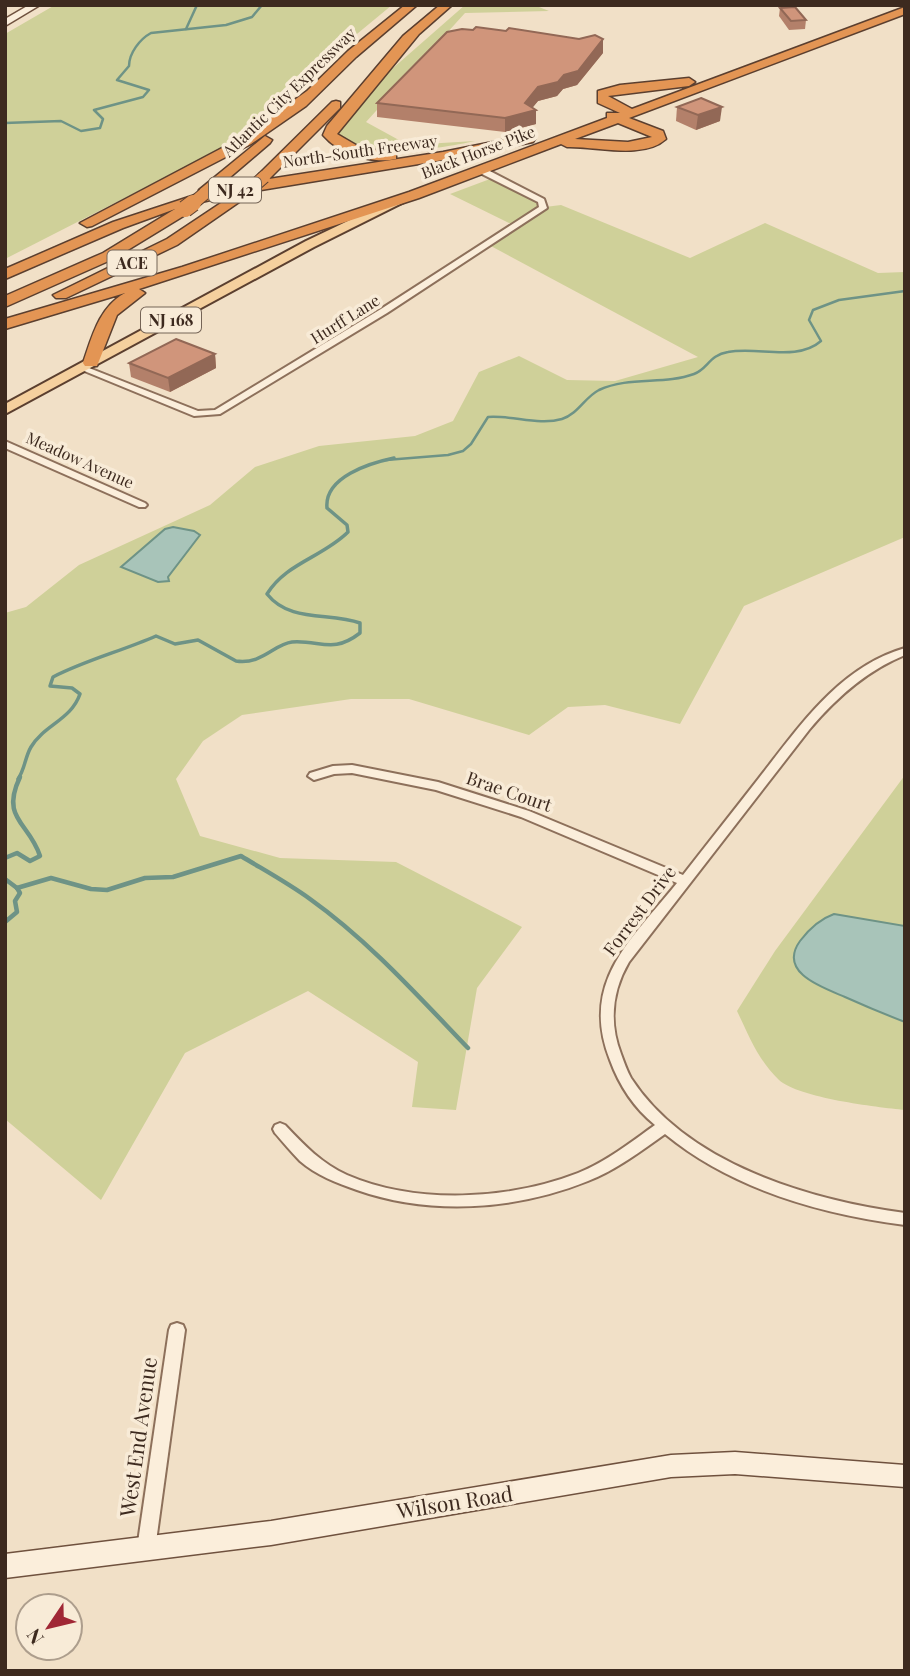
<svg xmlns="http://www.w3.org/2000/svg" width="910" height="1676" font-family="'Playfair Display',serif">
	<rect width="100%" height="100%" fill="#f1e0c7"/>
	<!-- green -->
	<g fill="#cfd099">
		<polygon points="55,5 392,5 317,67 238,140 5,259 5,34"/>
		<path d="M 465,5 L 534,5 L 549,11 L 465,13 L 366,122 L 408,145 L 475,141 C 449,147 370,160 348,144 C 344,141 340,135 337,131 L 384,76 Z"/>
		<polygon points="490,179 545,207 561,205 690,258 765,223 878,273 905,272 905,537 744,606 680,724 605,705 568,707 529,735 409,699 351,699 242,715 203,741 176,779 200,836 280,858 396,862 522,927 477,988 456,1110 412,1107 418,1062 308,991 185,1053 101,1200 5,1119 5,613 26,607 79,565 210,505 255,467 319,446 415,436 453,421 479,372 519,356 567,380 615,381 698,357 489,245 517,227 450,194"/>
		<path d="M 905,775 L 905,1110 C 876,1107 799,1098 779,1080 C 758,1060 749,1036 737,1011 L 775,951 Z"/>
	</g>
	<!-- water -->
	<g fill="#a8c4b9" stroke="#6e9386" stroke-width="2">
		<polygon points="173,527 194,531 200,535 168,577 169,581 158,582 121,567 165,529"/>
		<path d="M 834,914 L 905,926 L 905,1022 C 884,1014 865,1006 845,997 C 824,988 777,973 800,941 C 809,929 820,919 834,914 Z"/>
	</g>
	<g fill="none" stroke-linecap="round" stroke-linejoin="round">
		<!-- stream-far2 -->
		<g stroke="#6e9386" stroke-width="2.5">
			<polyline points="186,29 197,5"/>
			<path d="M 5,123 L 61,121 L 81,131 L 100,128 L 103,119 L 94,110 L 143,97 L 149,90 L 117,80 L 129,66 C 129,53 140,39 151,33 L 226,25 L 252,17 L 262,5"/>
			<path d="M 386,460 L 448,455 L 463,451 L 471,444 L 488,417 C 512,415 539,426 562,419 C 578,414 585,397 599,390 C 629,376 664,385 694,374 C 708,369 709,355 728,352 C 757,346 797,362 821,341 L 809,320 L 813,310 L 839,300 L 905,291"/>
		</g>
		<!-- stream-far1 -->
		<path stroke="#6e9386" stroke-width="3.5" d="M 18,779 C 25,769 25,757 31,747 C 44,725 71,720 80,694 L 72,688 L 50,686 L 53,677 C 86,660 122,651 156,636 L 175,644 L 198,640 L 236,661 C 262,665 274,644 292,642 C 321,640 333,654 360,633 L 360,623 C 329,612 290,623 267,594 C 286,563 323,557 348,532 L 347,525 L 327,508 C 324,477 370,463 394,458"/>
		<!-- stream -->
		<g stroke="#6e9386" stroke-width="4.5">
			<path d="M 5,858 L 17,853 L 30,861 L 40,856 C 29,822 0,819 20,777"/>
			<polyline points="5,879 17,888"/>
			<path d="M 17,888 L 51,878 L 91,889 L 107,890 L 145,878 L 173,877 L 241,856 C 264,870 288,883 310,899 C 369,941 418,996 468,1048"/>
			<polyline points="5,922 17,912 15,901 20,893 17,888"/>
		</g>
		<!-- street casing -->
		<g stroke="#8d705b" stroke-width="4">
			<g id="street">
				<polygon points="478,168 484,168 544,199 547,208 387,313 220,414 194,416 77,368 84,366 198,411 215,410 381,309 539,207 538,202 478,172"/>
				<polygon points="5,441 145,503 147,505 145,507 139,507 5,448"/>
				<path d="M 905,648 L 905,655 C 866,671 836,698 809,730 L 629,962 C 612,991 609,1023 621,1054 C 624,1062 627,1071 631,1078 C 687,1164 809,1200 905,1213 L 905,1225 C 820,1214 732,1189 665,1134 C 641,1151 616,1170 588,1181 C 516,1210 431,1216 357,1190 C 337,1183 316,1175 300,1161 C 291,1152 283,1142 275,1133 L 273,1129 L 275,1125 L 280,1123 L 285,1125 C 304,1145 322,1164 347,1175 C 417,1205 508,1200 578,1173 C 606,1162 631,1142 655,1125 C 634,1108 619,1085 610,1060 C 579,982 632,939 677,883 L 521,817 L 436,790 L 352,773 L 334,774 L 314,780 L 308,776 L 310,773 L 333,766 L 352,765 L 438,782 L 529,811 L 683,875 C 708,843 734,810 759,778 C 799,727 839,667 905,648 Z"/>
				<polygon points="177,1323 183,1325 185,1330 155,1549 152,1555 146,1558 140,1555 137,1549 169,1330 171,1325"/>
			</g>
		</g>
		<!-- secondary casing -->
		<g stroke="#6f513e" stroke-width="3">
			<g id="secondary">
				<polygon points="29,5 40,5 5,26 5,19"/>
				<polygon points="735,1452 905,1465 905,1487 735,1474 671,1477 271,1545 5,1578 5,1554 271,1521 671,1455"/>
			</g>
		</g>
		<!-- primary casing -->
		<g stroke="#5b3f2f" stroke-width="4">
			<polygon id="primary" points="396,198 406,201 314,247 5,414 5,404 306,241"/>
		</g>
		<!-- highway casing -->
		<g stroke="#5b3f2f" stroke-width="3">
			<g id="highway">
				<polygon points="405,5 417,5 356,57 306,106 251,144 92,226 87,227 80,223 241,138 307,91 348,51"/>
				<path d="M 440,5 L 452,5 L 419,34 L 337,134 L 361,148 L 396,153 L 396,159 C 372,164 339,154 323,135 L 327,126 L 403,36 Z"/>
				<path d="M 905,7 L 905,14 L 629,118 L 663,131 L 666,139 C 643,160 596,146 567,147 L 561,144 L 419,198 L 139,289 L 145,293 L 117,315 L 97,366 L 85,366 L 83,363 C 92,337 99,307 125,293 L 5,329 L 5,319 L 182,267 L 409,192 L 607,118 L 607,113 L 620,113 L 598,103 L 598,91 L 620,85 L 689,78 L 695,82 L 689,86 L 608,96 L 632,109 ZM 618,123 L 652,137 L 628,142 L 575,139 Z"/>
				<polygon points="336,101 340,102 340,108 269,179 443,152 528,135 535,139 533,142 443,160 255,191 177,245 66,298 56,298 53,295 167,239 233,195 188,205 192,209 190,212 113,259 5,307 5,296 103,253 175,209 123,228 5,279 5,269 113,222 198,194 199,190 265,136 272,140 270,143 215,190 263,181 257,177 259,174 332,102"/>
			</g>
		</g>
		<!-- street -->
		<use href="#street" fill="#fbeedb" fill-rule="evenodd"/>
		<!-- secondary -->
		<use href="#secondary" fill="#fbeedb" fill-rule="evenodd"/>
		<!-- primary -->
		<use href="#primary" fill="#f5d09e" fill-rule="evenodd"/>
		<!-- highway -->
		<use href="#highway" fill="#e39554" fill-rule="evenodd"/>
		<!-- highway-bridge-far1 casing -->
		<g stroke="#5b3f2f" stroke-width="14" stroke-linecap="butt">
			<g id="highway-bridge-far1">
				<polyline points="248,191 264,177"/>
				<polyline points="191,205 204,194"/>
			</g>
		</g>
		<!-- highway-bridge casing -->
		<g stroke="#5b3f2f" stroke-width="18" stroke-linecap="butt">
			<polyline id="highway-bridge" points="185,209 193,203"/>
		</g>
		<!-- highway-bridge-far1 -->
		<use href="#highway-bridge-far1" stroke="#e39554" stroke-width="12"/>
		<!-- highway-bridge -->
		<use href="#highway-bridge" stroke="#e39554" stroke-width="16"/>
	</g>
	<!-- wall -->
	<g fill="#b3806a">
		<polygon points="780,8 806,20 805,29 789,30 779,16"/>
		<polygon points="603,53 577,85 563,89 557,96 538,101 532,108 536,110 536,124 505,132 377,117 377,103"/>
		<polygon points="677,107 720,121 696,130 676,121"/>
		<polygon points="215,354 216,368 170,392 131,377 129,363"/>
	</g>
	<!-- shaded-wall -->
	<g fill="#926856">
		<polygon points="603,39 603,53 577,85 563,89 557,96 538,101 529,112 536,110 536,124 505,132 505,118 525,103 538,87 564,75"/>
		<polygon points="722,107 720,121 696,130 698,115"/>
		<polygon points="215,354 216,368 170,392 168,378"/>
	</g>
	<!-- building -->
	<g fill="#d0957b" stroke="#926856" stroke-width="2">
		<polygon points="795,7 806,20 791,21 780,8"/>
		<polygon points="476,27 506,31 509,28 579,39 595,35 603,39 578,71 564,75 558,82 538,87 525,103 536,110 505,118 377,103 447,32 462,29 473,30"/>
		<polygon points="701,98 722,107 698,115 677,107"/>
		<polygon points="176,339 215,354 168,378 129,363"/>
	</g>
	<g text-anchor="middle" stroke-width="7" stroke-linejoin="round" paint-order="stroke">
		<!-- far-street labels -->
		<g font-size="16" fill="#3d2a1f" stroke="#f8ebd7">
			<text transform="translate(289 92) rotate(-44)" y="6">Atlantic City Expressway</text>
			<text transform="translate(360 151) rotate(-8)" y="6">North-South Freeway</text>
			<text transform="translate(478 152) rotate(-21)" y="6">Black Horse Pike</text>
			<text transform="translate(345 319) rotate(-32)" y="6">Hurff Lane</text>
			<text transform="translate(80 460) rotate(24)" y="6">Meadow Avenue</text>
		</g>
		<!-- shield labels -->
		<g fill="#f8ebd7" stroke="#756456" stroke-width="2">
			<rect x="209" y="177.5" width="52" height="25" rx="5"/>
			<rect x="107.5" y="250.5" width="49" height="25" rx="5"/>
			<rect x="141" y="307.5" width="60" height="25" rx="5"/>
		</g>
		<g font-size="16" font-weight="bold" fill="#3d2a1f">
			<text x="235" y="196">NJ 42</text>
			<text x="132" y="269">ACE</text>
			<text x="171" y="326">NJ 168</text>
		</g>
		<!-- street labels -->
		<g font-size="18" fill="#3d2a1f" stroke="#f8ebd7">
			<text transform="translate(509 792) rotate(19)" y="6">Brae Court</text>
			<text transform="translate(640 911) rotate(-53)" y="6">Forrest Drive</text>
		</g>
		<!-- near-street labels -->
		<g font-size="21" fill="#3d2a1f" stroke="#f8ebd7">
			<text transform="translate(139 1437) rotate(-82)" y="7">West End Avenue</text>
			<text transform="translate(455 1503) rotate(-9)" y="7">Wilson Road</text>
		</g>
	</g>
	<!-- border -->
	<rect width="910" height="1676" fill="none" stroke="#3d2a1f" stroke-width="14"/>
	<!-- north arrow -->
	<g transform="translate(49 1627) rotate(235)"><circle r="33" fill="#f8ebd7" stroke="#ad9e8d" stroke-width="2"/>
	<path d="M0-5L12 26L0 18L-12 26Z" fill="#a02735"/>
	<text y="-10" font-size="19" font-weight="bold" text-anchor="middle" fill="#3d2a1f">N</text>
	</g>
</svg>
